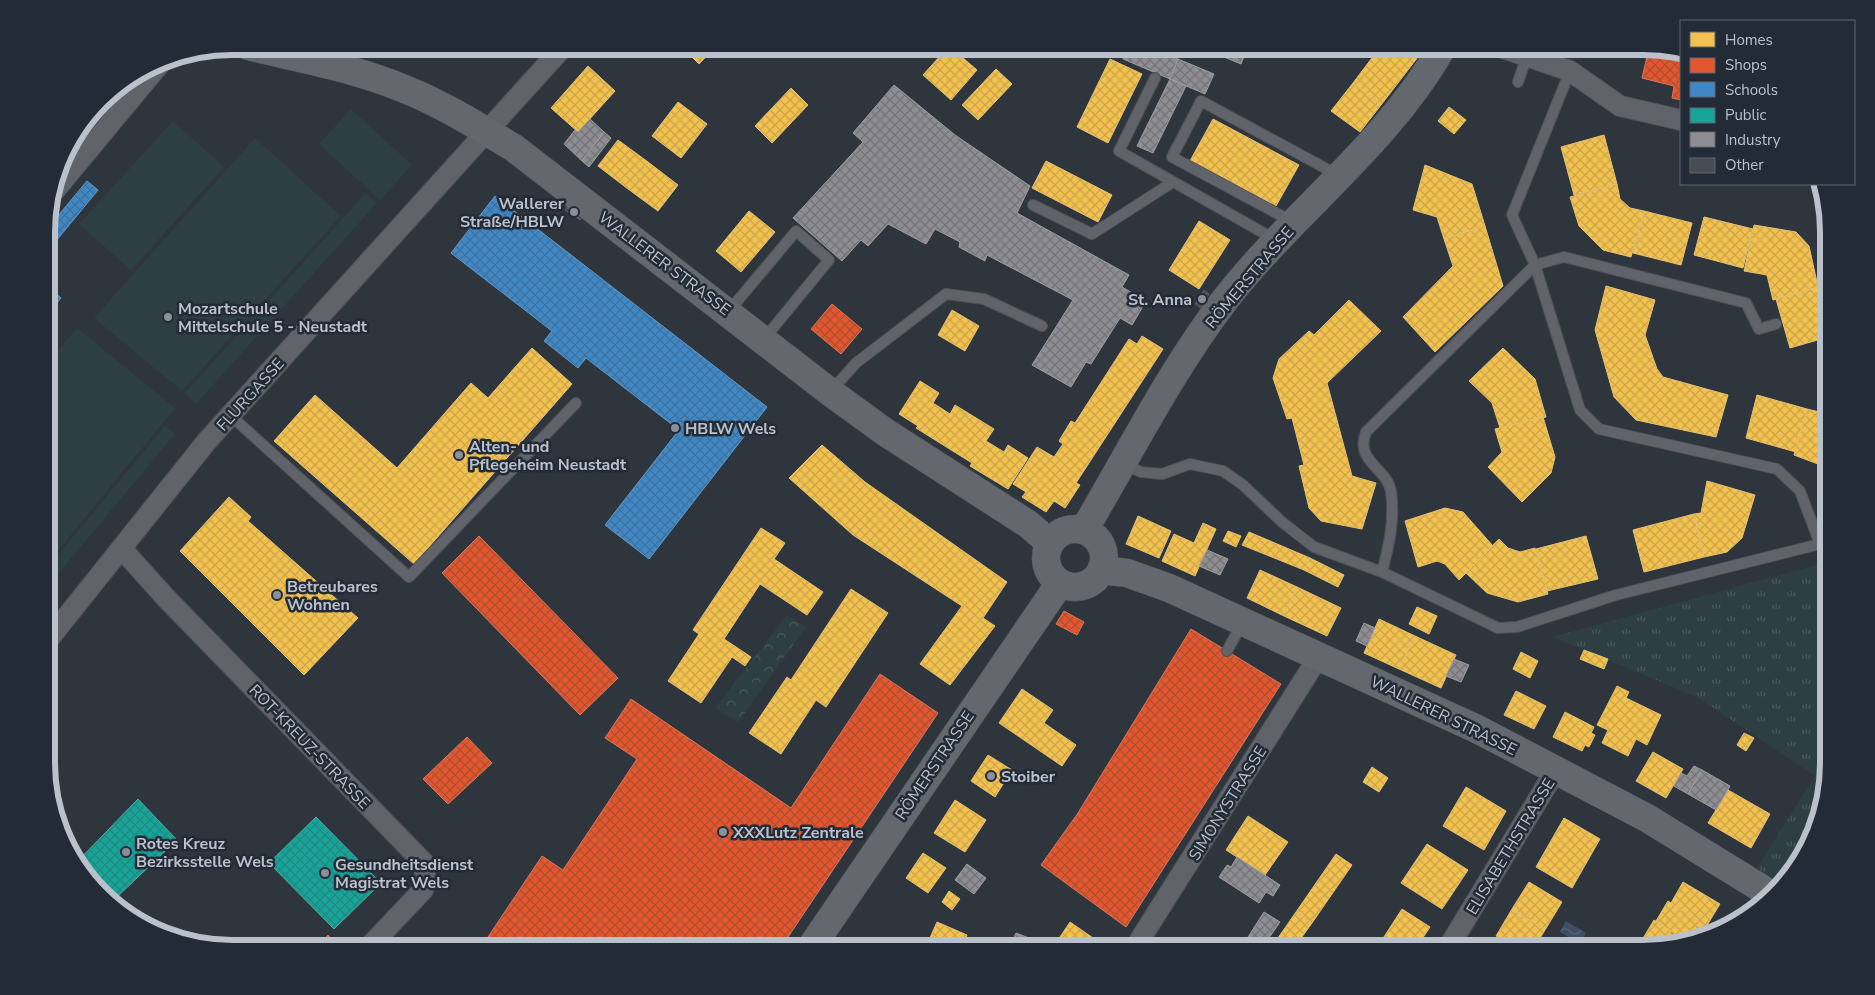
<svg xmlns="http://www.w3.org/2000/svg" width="1875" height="995" font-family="'Nunito Sans',sans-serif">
	<defs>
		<pattern id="grass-tufts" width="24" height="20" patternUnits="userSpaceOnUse" patternTransform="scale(1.25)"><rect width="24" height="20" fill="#2d3f42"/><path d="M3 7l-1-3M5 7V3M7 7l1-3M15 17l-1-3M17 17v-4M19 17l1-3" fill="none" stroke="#4a595c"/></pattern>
		<pattern id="park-crowns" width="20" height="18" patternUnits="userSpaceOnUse" patternTransform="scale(1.25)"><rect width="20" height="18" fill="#2d3f42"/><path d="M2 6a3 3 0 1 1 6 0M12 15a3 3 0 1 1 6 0" fill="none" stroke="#4a595c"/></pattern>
		<pattern id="water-waves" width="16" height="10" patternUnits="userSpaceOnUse" patternTransform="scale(1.25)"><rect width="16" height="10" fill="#404f64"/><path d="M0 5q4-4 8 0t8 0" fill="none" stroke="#5a6779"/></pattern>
		<pattern id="homes-cross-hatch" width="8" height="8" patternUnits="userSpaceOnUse" patternTransform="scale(1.25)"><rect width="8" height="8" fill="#f2c14e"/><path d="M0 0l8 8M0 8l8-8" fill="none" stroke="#cda64b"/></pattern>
		<pattern id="shops-cross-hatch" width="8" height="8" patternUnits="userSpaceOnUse" patternTransform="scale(1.25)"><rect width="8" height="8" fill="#e4572e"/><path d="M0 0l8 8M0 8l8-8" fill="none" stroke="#b04e32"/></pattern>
		<pattern id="schools-cross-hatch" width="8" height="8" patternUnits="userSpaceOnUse" patternTransform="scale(1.25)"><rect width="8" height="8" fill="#3f88c5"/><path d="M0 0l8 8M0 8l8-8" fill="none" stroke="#3d719c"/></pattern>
		<pattern id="public-cross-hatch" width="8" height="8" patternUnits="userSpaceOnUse" patternTransform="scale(1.25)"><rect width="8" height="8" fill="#17a398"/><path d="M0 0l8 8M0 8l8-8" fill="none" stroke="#1f8981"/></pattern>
		<pattern id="industry-cross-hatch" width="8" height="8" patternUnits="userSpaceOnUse" patternTransform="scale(1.25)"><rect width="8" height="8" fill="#8d8d92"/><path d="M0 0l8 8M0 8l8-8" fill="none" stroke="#747478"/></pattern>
		<pattern id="building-cross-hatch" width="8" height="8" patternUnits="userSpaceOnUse" patternTransform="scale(1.25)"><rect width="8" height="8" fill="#474c52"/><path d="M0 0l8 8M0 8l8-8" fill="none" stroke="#60646a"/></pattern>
	</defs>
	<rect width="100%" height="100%" fill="#2f353c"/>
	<!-- grass -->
	<polygon fill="url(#grass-tufts)" points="1828,562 1829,763 1809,845 1783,885 1757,868 1815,776 1697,697 1553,637"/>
	<!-- park -->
	<polygon fill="url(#park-crowns)" points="787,615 806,627 738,722 715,708"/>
	<!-- pitch -->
	<g fill="#2d3f42">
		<polygon points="351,109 412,165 380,200 319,144"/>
		<polygon points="173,121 224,167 131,270 79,224"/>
		<polygon points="255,138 341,216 182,391 94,318"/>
		<polygon points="366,193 377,203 196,404 185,393"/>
		<polygon points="77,328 175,408 47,564 47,364"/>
		<polygon points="165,426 175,434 47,587 47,568"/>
	</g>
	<!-- water -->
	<polygon fill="url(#water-waves)" points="1566,921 1586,933 1580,944 1560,932"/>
	<!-- homes -->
	<g fill="url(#homes-cross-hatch)" stroke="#e2c174">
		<polygon points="635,46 657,46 647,57"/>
		<polygon points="681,46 716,46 699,64"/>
		<polygon points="949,46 977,70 951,100 923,75"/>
		<polygon points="1292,46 1323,46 1319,56"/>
		<polygon points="1381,46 1404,46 1418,57 1381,105 1353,83"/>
		<polygon points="1110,59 1142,74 1108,143 1077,127"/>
		<polygon points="588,66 615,91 578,132 551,108"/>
		<polygon points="996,69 1012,84 978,120 962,105"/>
		<polygon points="1353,83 1381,105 1360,132 1331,111"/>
		<polygon points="791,88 808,105 772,143 755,126"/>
		<polygon points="678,102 707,124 681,158 652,136"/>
		<polygon points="1449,107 1466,120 1454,134 1438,121"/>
		<polygon points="1213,119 1299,165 1276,206 1190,161"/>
		<polygon points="1604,135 1617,184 1574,195 1561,147"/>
		<polygon points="618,140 648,162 628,189 598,166"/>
		<polygon points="1046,161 1112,195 1098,222 1032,188"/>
		<polygon points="648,162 678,185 658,211 628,189"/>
		<polygon points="1425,165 1472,184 1485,226 1444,239 1437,217 1413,210"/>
		<polygon points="1617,184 1620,199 1630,208 1644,211 1631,257 1603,250 1579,226 1570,197"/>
		<polygon points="749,211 775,232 741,272 716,251"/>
		<polygon points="1644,211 1692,223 1681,265 1633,253"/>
		<polygon points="1704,217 1753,229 1743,268 1694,255"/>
		<polygon points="1199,221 1230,240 1199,289 1169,270"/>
		<polygon points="1754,225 1796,232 1809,246 1818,287 1773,300 1767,275 1744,271"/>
		<polygon points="1485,226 1503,286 1435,352 1403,317 1453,266 1444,239"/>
		<polygon points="1606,286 1655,300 1645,335 1657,369 1663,377 1728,395 1716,437 1636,420 1614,397 1595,330"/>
		<polygon points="1818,287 1828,322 1828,337 1790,348 1776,299"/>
		<polygon points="1349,300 1381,331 1327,383 1352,476 1376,483 1362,529 1321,521 1309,508 1299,466 1304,465 1292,418 1287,419 1273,378 1279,359 1309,331 1314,335"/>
		<polygon points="952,310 979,326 965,351 938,335"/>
		<polygon points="1142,336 1163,349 1076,483 1080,485 1065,508 1054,501 1046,512 1022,497 1026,492 1013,484 1037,447 1054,457 1063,444 1059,441 1071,421 1075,423 1129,339 1137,344"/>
		<polygon points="532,348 572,384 414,564 274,441 315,395 397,468 471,383 488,398"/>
		<polygon points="1503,348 1535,379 1546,417 1500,428 1492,403 1469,381"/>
		<polygon points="920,381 939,393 933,403 950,414 955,405 994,429 986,441 1004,452 1008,445 1028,458 1008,489 970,466 972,463 916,428 918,426 899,414"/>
		<polygon points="1757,395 1807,409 1796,452 1746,438"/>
		<polygon points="1807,409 1828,414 1828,485 1824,486 1818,464 1794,455"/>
		<polygon points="1543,417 1555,457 1551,473 1522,502 1488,467 1502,452 1495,429"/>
		<polygon points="822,445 865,482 1007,582 983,618 995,626 950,685 920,664 962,606 853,535 789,478"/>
		<polygon points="1707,481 1755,495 1742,538 1727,552 1704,557 1694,514 1701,513"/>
		<polygon points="229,497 251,517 248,521 358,618 304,675 180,551"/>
		<polygon points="1445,508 1463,512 1493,546 1459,580 1445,564 1437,561 1418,567 1405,521"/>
		<polygon points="1694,514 1704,557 1644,572 1633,530"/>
		<polygon points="1138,516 1171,531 1159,558 1126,544"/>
		<polygon points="1203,523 1216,529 1195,576 1162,561 1174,534 1194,543"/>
		<polygon points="761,528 785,543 774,559 823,592 807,615 760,584 724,639 751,657 745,666 732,657 701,703 668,681 699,634 693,630"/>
		<polygon points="1228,531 1241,536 1236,547 1223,541"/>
		<polygon points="1249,532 1310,558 1304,570 1242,545"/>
		<polygon points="1586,536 1598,579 1547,591 1536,549"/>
		<polygon points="1499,539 1508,548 1520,552 1535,548 1548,594 1518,602 1487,593 1466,573"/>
		<polygon points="1310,558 1344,575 1338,587 1304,570"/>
		<polygon points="1260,570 1297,587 1284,616 1247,598"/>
		<polygon points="1297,587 1341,608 1327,636 1284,616"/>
		<polygon points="851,589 888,613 826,707 816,700 781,754 749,733 787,677 791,680"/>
		<polygon points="1417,607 1437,616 1429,634 1409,624"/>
		<polygon points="1379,619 1415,636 1399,669 1364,653"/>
		<polygon points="1415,636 1456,655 1441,688 1399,669"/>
		<polygon points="1584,650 1608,659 1604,669 1580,659"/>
		<polygon points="1521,652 1538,661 1530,678 1513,669"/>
		<polygon points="1617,686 1629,692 1626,698 1661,715 1647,745 1636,739 1628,756 1602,743 1608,730 1597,725"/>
		<polygon points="1022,689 1053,710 1044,723 1076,745 1062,766 999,723"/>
		<polygon points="1516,691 1546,706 1534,729 1504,715"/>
		<polygon points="1565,712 1594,727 1591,733 1595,735 1589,747 1585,745 1582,751 1553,737"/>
		<polygon points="1744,733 1754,738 1746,751 1737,745"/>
		<polygon points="1653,752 1683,769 1666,798 1636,781"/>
		<polygon points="988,755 1012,770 995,797 971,781"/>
		<polygon points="1372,767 1388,778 1379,792 1363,782"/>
		<polygon points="1466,787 1506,811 1484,850 1443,826"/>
		<polygon points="1728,790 1770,814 1751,848 1708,823"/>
		<polygon points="955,800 986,820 965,852 934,833"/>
		<polygon points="1248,816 1288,842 1265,875 1226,850"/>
		<polygon points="1564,818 1600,839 1572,888 1536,867"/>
		<polygon points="1427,844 1468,870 1442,909 1401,883"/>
		<polygon points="923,853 946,868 928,893 906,878"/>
		<polygon points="1336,854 1352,865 1312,923 1296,912"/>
		<polygon points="1529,882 1562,902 1545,930 1512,909"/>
		<polygon points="1683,882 1720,904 1706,927 1671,903"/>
		<polygon points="949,891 960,899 952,910 942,902"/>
		<polygon points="1668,901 1703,925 1694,941 1685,942 1656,921"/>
		<polygon points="1402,909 1430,927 1416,948 1395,948 1382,940"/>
		<polygon points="1512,909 1545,930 1534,948 1515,948 1496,936"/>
		<polygon points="1296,912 1312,923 1294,948 1271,948"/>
		<polygon points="1654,920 1671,931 1670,933 1685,942 1656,948 1642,940"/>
		<polygon points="937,922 967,935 962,949 925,949"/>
		<polygon points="1070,922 1096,940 1091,949 1052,949"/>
		<polygon points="1639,938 1642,940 1656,948 1633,948"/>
		<polygon points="1178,939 1192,948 1172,948"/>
	</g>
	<!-- shops -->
	<g fill="url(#shops-cross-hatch)" stroke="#d8775d">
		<polygon points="1649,48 1681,55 1681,100 1672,98 1674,86 1642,78"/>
		<polygon points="832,304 862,329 841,354 811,329"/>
		<polygon points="479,536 618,678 580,715 442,573"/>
		<polygon points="1064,611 1084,622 1077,635 1056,624"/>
		<polygon points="1191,629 1281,684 1126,927 1041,865 1078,813"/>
		<polygon points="880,674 938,713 780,949 480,949 542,856 563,870 637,759 605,738 631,699 791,808"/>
		<polygon points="467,737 492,763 448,804 423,779"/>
		<polygon points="328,935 341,948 314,949"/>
	</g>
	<!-- schools -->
	<g fill="url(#schools-cross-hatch)" stroke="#6499c7">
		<polygon points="87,181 98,190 47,252 47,229"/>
		<polygon points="495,196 767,407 649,559 605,525 679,430 586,358 578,368 544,341 552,331 451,253"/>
		<polygon points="47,286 61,298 47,315"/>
	</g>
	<!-- public -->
	<g fill="url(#public-cross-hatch)" stroke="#48aca7">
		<polygon points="138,799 177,840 118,896 118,908 110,903 76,863"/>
		<polygon points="316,817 381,883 334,929 269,863"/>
	</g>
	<!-- industry -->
	<g fill="url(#industry-cross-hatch)" stroke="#9b9da3">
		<polygon points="1129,46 1149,46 1178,59 1170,79 1123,59"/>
		<polygon points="1229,46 1248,46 1241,64 1224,57"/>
		<polygon points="1359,46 1381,46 1376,53"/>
		<polygon points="1178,59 1214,74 1205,94 1170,79"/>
		<polygon points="1170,79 1186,86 1153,153 1137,146"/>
		<polygon points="894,85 955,135 1030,186 1017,213 1129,275 1122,287 1146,301 1132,325 1120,318 1091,364 1086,362 1071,387 1032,365 1073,300 987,255 985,261 959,247 960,242 935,229 926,244 888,224 868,246 861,240 842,261 793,218 863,142 853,133"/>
		<polygon points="590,119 604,132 582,161 564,144 575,130 578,132"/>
		<polygon points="604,132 611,138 589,167 582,161"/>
		<polygon points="1207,550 1228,559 1220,575 1199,566"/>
		<polygon points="1364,623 1375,628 1367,646 1356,641"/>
		<polygon points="1454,659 1469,665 1461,682 1446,676"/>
		<polygon points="1694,766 1702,770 1688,794 1674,786 1681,773 1687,776"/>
		<polygon points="1702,770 1730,786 1716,810 1688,794"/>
		<polygon points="1237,857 1280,885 1273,896 1266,892 1259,903 1219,877 1227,865 1231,867"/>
		<polygon points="967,864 986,878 974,894 955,880"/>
		<polygon points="1264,912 1280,922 1262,948 1241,948"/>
		<polygon points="1016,933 1034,940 1031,949 1022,949 1011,944"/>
		<polygon points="1384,942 1395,948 1380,948"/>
	</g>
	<!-- building -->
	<g fill="url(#building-cross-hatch)" stroke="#585c63">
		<polygon points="569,204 584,214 580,220 565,210"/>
		<polygon points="1204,290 1209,294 1201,308 1195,304"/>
	</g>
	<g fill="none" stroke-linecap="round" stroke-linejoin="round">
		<!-- lane casing -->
		<g stroke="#4d5156" stroke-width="12">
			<g id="lane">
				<polyline points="1570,71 1512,215 1535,265 1580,410 1599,429 1777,469 1800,491 1820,544"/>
				<polyline points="1155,78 1119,151 1276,240"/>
				<polyline points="1518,82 1527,56"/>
				<polyline points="1033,205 1092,234 1173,182"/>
				<polyline points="1293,222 1172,157 1201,101 1338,175"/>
				<polyline points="729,311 796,231 829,260 764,339"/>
				<polyline points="831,391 856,363 946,294 984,299 1042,326"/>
				<polyline points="230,415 409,577 576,403"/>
				<polyline points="1124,464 1141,472 1162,474 1190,464 1223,471 1243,485 1282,522 1314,547 1382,572 1498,628 1517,627 1616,595 1828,542"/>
				<path d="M 1382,572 C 1389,545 1395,520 1391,492 C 1388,468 1354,462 1366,432 L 1535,265 L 1564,257 L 1746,303 L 1759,329 L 1776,324"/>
				<polyline points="1227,651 1243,622"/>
			</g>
		</g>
		<!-- street casing -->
		<g stroke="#4d5156" stroke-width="22">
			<g id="street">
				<polyline points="1497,46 1570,71 1620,106 1681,120"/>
				<polyline points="55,190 163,60"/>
				<polyline points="122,549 166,598 426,865 423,890 367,949"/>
				<polyline points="48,640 207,441 564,46"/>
				<polyline points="1448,948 1556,770"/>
				<polyline points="1134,949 1319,656"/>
			</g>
		</g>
		<!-- secondary casing -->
		<g stroke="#4d5156" stroke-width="29">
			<g id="secondary">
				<path d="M 248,46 C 301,59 356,68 407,90 C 444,105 479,127 514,148 L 830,392 L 885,432 L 1028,524 L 1050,543"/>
				<circle cx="1075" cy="558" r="29"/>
				<path d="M 1084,530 C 1129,454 1170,372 1224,301 C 1293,212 1387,145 1443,46"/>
				<polyline points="1101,570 1127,573 1169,588 1477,729 1647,818 1772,895"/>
				<polyline points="810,949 1060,583"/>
			</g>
		</g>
		<!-- lane -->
		<use href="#lane" stroke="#60636a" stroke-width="10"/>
		<!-- street -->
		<use href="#street" stroke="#60636a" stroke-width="20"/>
		<!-- secondary -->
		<use href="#secondary" stroke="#63676e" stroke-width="28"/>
	</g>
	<!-- markers -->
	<g fill="#8a9099" stroke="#232b36" stroke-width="2">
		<circle cx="574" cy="212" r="5"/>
		<circle cx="1202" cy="299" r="5"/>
		<circle cx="168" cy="317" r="5"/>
		<circle cx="675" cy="428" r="5"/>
		<circle cx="459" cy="455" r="5"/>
		<circle cx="277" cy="595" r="5"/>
		<circle cx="991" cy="776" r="5"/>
		<circle cx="723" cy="832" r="5"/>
		<circle cx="126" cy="852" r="5"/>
		<circle cx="325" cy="873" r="5"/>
	</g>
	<g text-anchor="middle" stroke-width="5" stroke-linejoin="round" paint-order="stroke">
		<!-- poi labels -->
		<g font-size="16" font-weight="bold" fill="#bbc1cb" stroke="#232b36" text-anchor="start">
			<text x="564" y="209" text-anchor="end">Wallerer<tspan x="564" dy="18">Straße/HBLW</tspan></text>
			<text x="1192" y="305" text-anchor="end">St. Anna</text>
			<text x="178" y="314">Mozartschule<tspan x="178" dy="18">Mittelschule 5 - Neustadt</tspan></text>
			<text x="685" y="434">HBLW Wels</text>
			<text x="469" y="452">Alten- und<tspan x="469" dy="18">Pflegeheim Neustadt</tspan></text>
			<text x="287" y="592">Betreubares<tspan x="287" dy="18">Wohnen</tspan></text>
			<text x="1001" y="782">Stoiber</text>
			<text x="733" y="838">XXXLutz Zentrale</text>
			<text x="136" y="849">Rotes Kreuz<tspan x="136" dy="18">Bezirksstelle Wels</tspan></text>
			<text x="335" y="870">Gesundheitsdienst<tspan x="335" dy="18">Magistrat Wels</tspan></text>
		</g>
		<!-- street labels -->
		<g font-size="16" fill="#bbc1cb" stroke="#232b36">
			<text transform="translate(665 263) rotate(37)" y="6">WALLERER STRASSE</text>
			<text transform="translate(1249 277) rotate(-50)" y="6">RÖMERSTRASSE</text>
			<text transform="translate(250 394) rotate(-48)" y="6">FLURGASSE</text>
			<text transform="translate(1444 715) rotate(26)" y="6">WALLERER STRASSE</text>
			<text transform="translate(310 746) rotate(46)" y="6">ROT-KREUZ-STRASSE</text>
			<text transform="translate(934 765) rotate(-56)" y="6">RÖMERSTRASSE</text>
			<text transform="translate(1227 803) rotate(-58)" y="6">SIMONYSTRASSE</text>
			<text transform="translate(1510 846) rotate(-59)" y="6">ELISABETHSTRASSE</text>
		</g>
	</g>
	<!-- crop -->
	<path d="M0 0H1875V995H0ZM232 55H1643A177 177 0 0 1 1820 232V763A177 177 0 0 1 1643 940H232A177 177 0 0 1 55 763V232A177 177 0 0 1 232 55Z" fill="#232b36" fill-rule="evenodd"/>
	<path fill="none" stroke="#bbc1cb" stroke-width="6" d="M232 55H1643A177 177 0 0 1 1820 232V763A177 177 0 0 1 1643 940H232A177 177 0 0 1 55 763V232A177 177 0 0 1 232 55Z"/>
	<!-- legend -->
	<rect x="1680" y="20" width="175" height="165" fill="#232b36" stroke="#606772"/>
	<rect x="1690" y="32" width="25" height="15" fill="#f2c14e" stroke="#606772"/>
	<text x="1725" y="45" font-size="15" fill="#bbc1cb">Homes</text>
	<rect x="1690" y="58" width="25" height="15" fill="#e4572e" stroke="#606772"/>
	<text x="1725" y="70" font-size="15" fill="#bbc1cb">Shops</text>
	<rect x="1690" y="82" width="25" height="15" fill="#3f88c5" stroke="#606772"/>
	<text x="1725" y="95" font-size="15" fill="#bbc1cb">Schools</text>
	<rect x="1690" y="108" width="25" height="15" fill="#17a398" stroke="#606772"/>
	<text x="1725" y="120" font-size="15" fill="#bbc1cb">Public</text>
	<rect x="1690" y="132" width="25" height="15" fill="#8d8d92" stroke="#606772"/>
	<text x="1725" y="145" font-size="15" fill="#bbc1cb">Industry</text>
	<rect x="1690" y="158" width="25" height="15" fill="#474c52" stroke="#606772"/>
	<text x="1725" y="170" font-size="15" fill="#bbc1cb">Other</text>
</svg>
